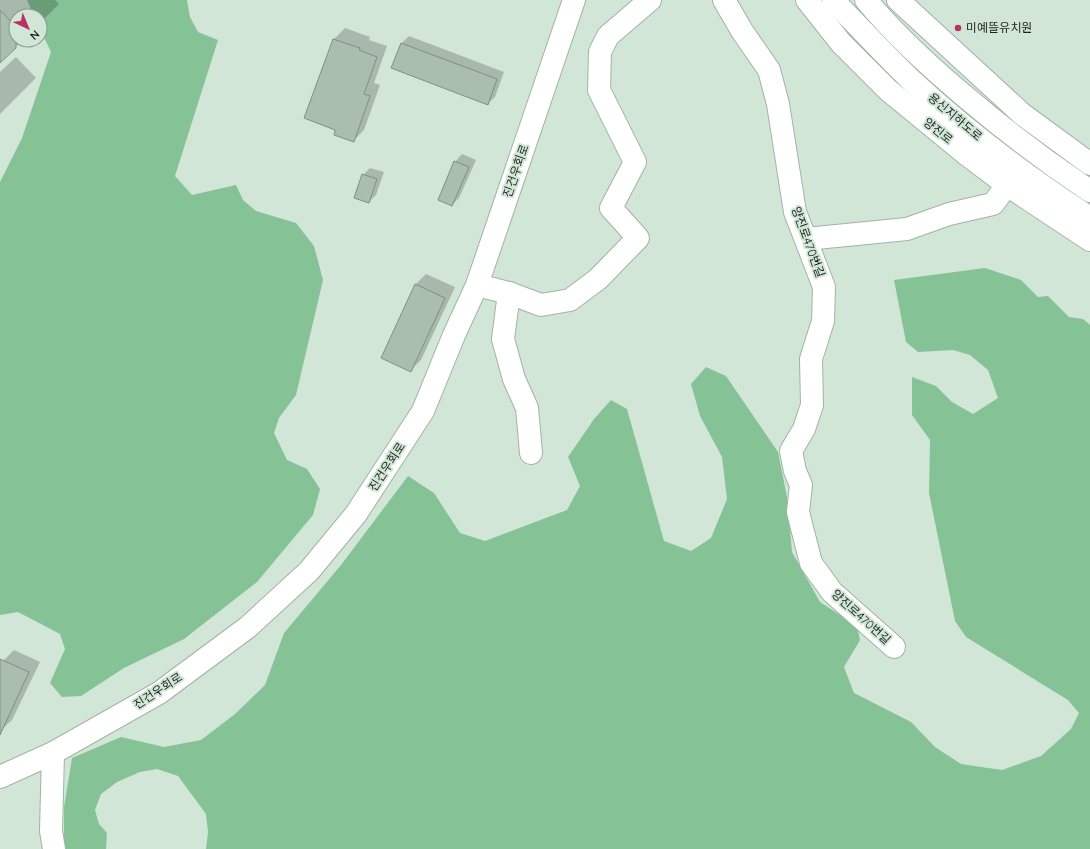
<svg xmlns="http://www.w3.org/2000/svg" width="1090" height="849" font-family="Quicksand,'Noto Sans KR',sans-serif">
	<rect width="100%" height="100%" fill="#d2e6d7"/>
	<!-- green -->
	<g fill="#85c397">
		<polygon points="27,0 187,0 190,17 198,32 218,40 175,176 192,195 236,185 243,200 256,211 296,223 314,246 323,280 296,395 279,418 274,433 287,460 307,469 320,489 313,515 257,582 184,639 124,668 81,696 62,697 50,683 65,649 60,634 18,612 0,615 0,182 22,138 51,52 40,29 40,16 34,16"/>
		<polygon points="985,268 1021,280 1038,297 1048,296 1069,317 1083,319 1090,325 1090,849 206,849 208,832 206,814 178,776 157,769 140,772 117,782 101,794 95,810 99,824 107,833 106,849 66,849 64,847 64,807 72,758 121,737 164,747 201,740 235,714 265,685 284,633 341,565 408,476 434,493 460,533 485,541 567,510 580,486 568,457 594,419 611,400 627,409 664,541 691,551 711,538 727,499 722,457 700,416 691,384 706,367 726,376 778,452 787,497 792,552 820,602 857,626 860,640 844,667 854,693 911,722 935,747 961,764 1002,770 1041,756 1071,729 1079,713 1068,700 966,637 955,621 929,493 930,440 912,415 912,377 936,386 952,402 973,414 998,398 988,370 970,355 953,350 918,352 906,342 894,280"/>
	</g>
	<!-- shadow -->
	<g fill="#0003">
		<polygon points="0,0 55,0 59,4 40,23 40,16 16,16 16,40 23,40 2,59 0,57"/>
		<polygon points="345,28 370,37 369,40 387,46 374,83 380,85 364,130 353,141 337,129 305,118 334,39"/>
		<polygon points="409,36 504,72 495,97 487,104 402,43"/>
		<polygon points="16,57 36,78 0,114 0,72"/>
		<polygon points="462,154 476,160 459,198 452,205 455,162"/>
		<polygon points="370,168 384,172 376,195 369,202 363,175"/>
		<polygon points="426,274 455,287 421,360 411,370 415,285"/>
		<polygon points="14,650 40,662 12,720 0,731 0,668 4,660"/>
	</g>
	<!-- building -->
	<g fill="#aabeaf" stroke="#7d9082">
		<polygon points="0,10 16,27 16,48 0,63"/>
		<polygon points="333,39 360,48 359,50 377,57 364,94 370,96 354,142 334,135 335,130 304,118"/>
		<polygon points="401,43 497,79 488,105 391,68"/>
		<polygon points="454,161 469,167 452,206 438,200"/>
		<polygon points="362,174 377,179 369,203 354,198"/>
		<polygon points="415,284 445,298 411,372 381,358"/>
		<polygon points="0,659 29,672 0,735"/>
	</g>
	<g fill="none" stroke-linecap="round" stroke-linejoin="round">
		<!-- minor casing -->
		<g stroke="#a0b4a5" stroke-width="24">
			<g id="minor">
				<polyline points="724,0 742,31 769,70 778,104 795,212 824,287 823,321 811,359 812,405 804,429 791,451 795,471 801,485 798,512 811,563 832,592 894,647"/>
				<polyline points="806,239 907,229 949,214 993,204 1007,185"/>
				<polyline points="477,285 509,293 541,305 570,300 598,279 638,238 611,208 635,162 599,90 600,52 608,36 650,0"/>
				<polyline points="509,293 503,339 514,379 527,408 531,453"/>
				<polyline points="53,753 51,831 54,849"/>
				<polyline points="0,777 53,753 159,693 248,627 309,571 356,514 423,411 454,335 477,285 574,0"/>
			</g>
		</g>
		<!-- major casing -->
		<g stroke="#a0b4a5" stroke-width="24">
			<g id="major">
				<polyline points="807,0 841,43 888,90 966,154 1007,185 1090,240"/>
				<path d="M 833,0 C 859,27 885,55 912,81 C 967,132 1027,177 1090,218"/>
				<path d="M 866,0 C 896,36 932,69 968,99 C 1007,132 1048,163 1090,191"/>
				<polyline points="898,0 1022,114 1090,164"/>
			</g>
		</g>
		<!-- minor -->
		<use href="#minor" stroke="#fff" stroke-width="22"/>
		<!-- major -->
		<use href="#major" stroke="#fff" stroke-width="22"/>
	</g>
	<!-- markers -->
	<circle fill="#bb2f64" stroke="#d2e6d7" stroke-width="1.5" cx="958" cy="28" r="4"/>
	<g text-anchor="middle" stroke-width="4" stroke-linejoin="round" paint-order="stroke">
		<!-- poi labels -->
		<g font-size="12" fill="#1c241e" stroke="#d2e6d7" text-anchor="start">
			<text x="966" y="32">미예뜰유치원</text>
		</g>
		<!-- street labels -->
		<g font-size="12" fill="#1c241e" stroke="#d2e6d7">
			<text transform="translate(955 117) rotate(40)" y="4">용신지하도로</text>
			<text transform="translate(938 131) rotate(39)" y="4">양진로</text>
			<text transform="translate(516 171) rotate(-71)" y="4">진건우회로</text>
			<text transform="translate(808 242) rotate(70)" y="4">양진로470번길</text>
			<text transform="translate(387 467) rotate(-57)" y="4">진건우회로</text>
			<text transform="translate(861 617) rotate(42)" y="4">양진로470번길</text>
			<text transform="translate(158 691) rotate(-33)" y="4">진건우회로</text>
		</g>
	</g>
	<!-- north arrow -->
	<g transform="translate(28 28) rotate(136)"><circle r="19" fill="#d2e6d7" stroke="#89988d"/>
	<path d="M0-3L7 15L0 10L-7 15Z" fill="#bb2f64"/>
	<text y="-6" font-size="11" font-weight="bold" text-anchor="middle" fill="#1c241e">N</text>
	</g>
</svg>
